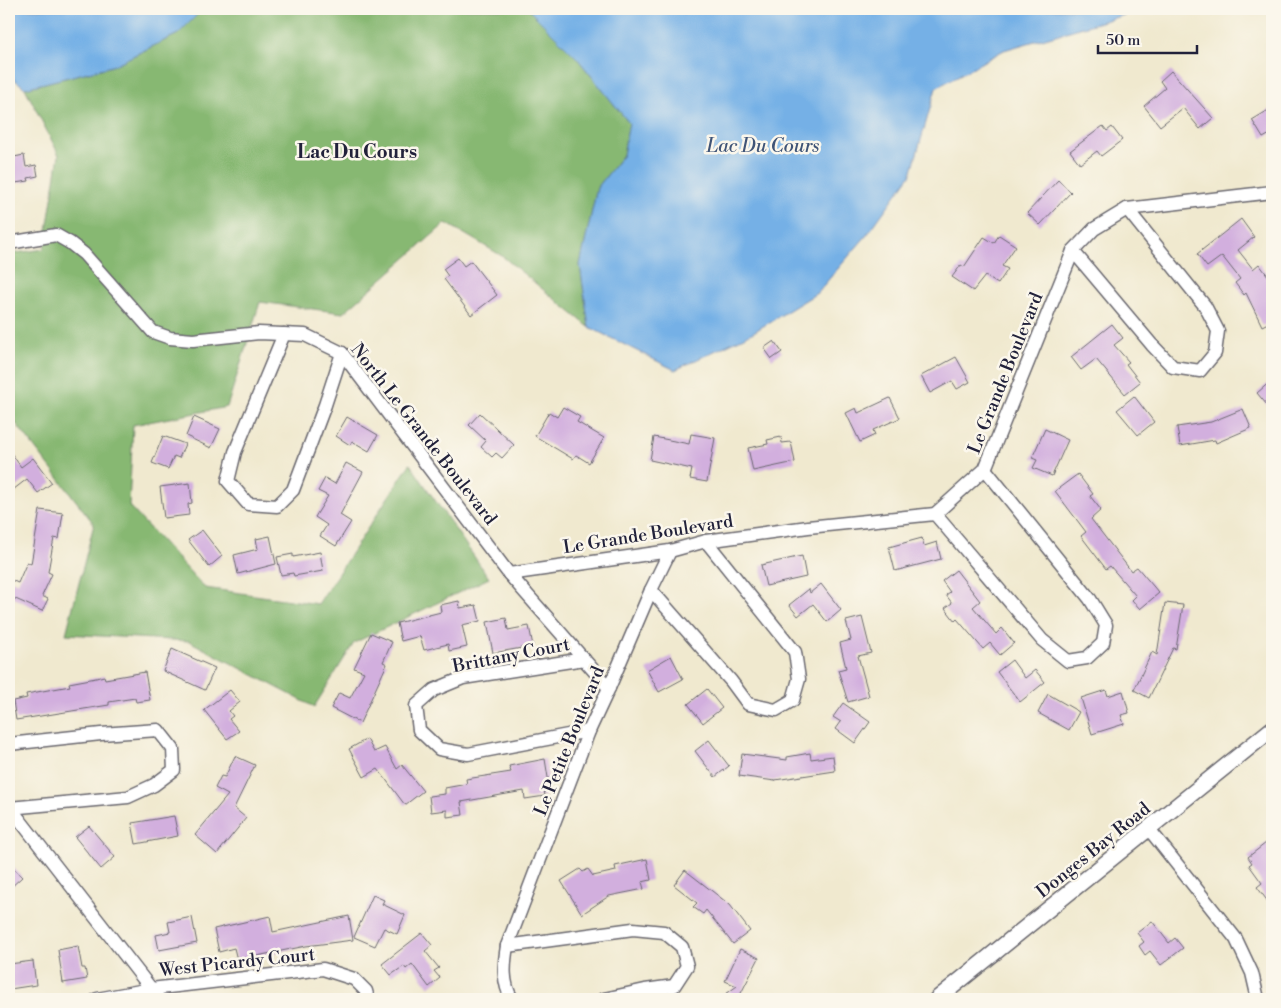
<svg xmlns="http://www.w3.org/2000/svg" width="1281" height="1008" font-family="'Libre Bodoni',serif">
	<rect width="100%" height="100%" fill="#fbf7ec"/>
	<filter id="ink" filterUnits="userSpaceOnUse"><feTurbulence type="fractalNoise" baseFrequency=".02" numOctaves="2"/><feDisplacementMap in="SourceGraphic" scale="10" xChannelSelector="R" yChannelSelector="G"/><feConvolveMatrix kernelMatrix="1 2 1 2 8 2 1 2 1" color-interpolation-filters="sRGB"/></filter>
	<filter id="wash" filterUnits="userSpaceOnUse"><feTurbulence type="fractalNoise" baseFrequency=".0096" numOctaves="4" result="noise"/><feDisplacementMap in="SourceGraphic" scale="20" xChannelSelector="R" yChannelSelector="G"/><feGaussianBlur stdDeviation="1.12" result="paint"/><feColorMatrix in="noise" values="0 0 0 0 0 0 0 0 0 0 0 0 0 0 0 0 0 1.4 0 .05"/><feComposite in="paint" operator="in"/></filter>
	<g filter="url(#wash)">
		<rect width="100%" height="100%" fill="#f0e9cf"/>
		<!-- forest -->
		<polygon fill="#87b872" stroke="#546d56" points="203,9 528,9 577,58 629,123 623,155 597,188 580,265 589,327 502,256 446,223 343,313 260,302 227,407 133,425 129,506 205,588 318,604 410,464 489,578 354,643 314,707 189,641 66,634 94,524 14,421 9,418 9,254 44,249 59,155 25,88 112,66 178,34"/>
		<!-- water -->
		<g fill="#75b0e6" stroke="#4c6990">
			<polygon points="9,9 203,9 178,34 112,66 25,88 9,75"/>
			<polygon points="528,9 1145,9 1004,50 936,88 911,174 867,235 817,293 752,333 675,370 589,327 580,265 597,188 623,155 629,123 577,58"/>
		</g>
		<g id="blocks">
			<!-- building -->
			<g fill="#d2afde">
				<polygon points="1171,71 1213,118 1200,129 1183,108 1160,126 1144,106 1165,88 1160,81"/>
				<polygon points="1272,108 1272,133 1263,138 1252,120"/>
				<polygon points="1103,126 1107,131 1112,127 1122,140 1101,156 1097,151 1080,164 1070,151"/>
				<polygon points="24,155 26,167 36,165 38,176 28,178 29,181 15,183 14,178 9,179 9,158"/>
				<polygon points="1058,180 1071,192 1040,225 1027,213"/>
				<polygon points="1241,219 1254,237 1238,250 1253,269 1259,264 1272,281 1272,321 1262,326 1246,293 1244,295 1235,283 1240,279 1222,256 1207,267 1197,254"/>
				<polygon points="999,235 1016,246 1002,266 1008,269 998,284 985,276 973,291 952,277 961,265 964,267 984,237 994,243"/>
				<polygon points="458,258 464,266 471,261 497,295 471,315 444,279 448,276 443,269"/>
				<polygon points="1112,324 1123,338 1114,345 1129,362 1126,364 1140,382 1125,394 1096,359 1081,370 1071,357"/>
				<polygon points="774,341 782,352 772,359 764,348"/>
				<polygon points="956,357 970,382 957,389 952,381 930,393 921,376"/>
				<polygon points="1272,380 1272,411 1257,393"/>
				<polygon points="1134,396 1154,422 1138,435 1117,410"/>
				<polygon points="890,398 900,418 873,430 875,435 860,442 846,413 856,408 858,413"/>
				<polygon points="563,407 580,417 577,422 604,438 589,463 576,455 573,459 535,436 549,412 557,417"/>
				<polygon points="1243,409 1251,428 1216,443 1215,440 1180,446 1177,427 1211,422"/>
				<polygon points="480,413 514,445 502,458 496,453 492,457 481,447 486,441 469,425"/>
				<polygon points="194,417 220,429 211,448 186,436"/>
				<polygon points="347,417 378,435 369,451 352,441 350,445 336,436"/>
				<polygon points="1045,429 1068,440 1052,476 1033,468 1037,460 1032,458"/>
				<polygon points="691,434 715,438 707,482 690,479 692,469 650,460 654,437 689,444"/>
				<polygon points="163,436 185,444 179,458 174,456 168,469 152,463"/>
				<polygon points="781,437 782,443 791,442 795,462 753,471 748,448 768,444 767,440"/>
				<polygon points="9,450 21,467 33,458 52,483 38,493 27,479 9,493"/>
				<polygon points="346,463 363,472 340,515 351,522 336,546 320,536 327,525 315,517 328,496 318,491 325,478 335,484"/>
				<polygon points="1078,474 1093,494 1090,496 1101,510 1091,519 1131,571 1137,567 1159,593 1140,609 1132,600 1136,596 1110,566 1106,569 1081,536 1086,532 1055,491"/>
				<polygon points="190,483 192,503 188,504 189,515 164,518 160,487"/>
				<polygon points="40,510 63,513 59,539 54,538 48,572 52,574 42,596 48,599 42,611 9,596 9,579 18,583 27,562 31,564"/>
				<polygon points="202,530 222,556 209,567 188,540"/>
				<polygon points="270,536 276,564 238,574 234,555 258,549 256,539"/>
				<polygon points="922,538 924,546 937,542 941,559 895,571 889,547"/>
				<polygon points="320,552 323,571 294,576 293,573 281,575 277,557 293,554 293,557"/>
				<polygon points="802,556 806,577 766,586 761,565"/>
				<polygon points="956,570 980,601 973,607 996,634 1002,628 1014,643 1000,655 990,643 983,649 957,619 955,621 945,608 952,603 946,595 950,592 942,581"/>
				<polygon points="821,584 841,610 827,622 813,604 798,616 789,605 809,589 810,593"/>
				<polygon points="459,601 460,608 476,605 480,621 462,625 467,647 449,651 448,644 424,650 420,636 401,641 397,623 441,612 440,605"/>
				<polygon points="1165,603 1183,605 1176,649 1173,648 1149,698 1134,690 1152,652 1157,655"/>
				<polygon points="862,617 871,653 858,656 869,696 848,702 838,670 846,668 840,643 851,640 846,621"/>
				<polygon points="506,618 508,630 529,626 533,646 493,653 487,622"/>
				<polygon points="371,633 392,642 383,662 387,664 360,723 331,708 339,693 350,698 364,672 354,668"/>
				<polygon points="172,649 215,668 205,690 163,671"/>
				<polygon points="671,656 683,679 659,692 647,670"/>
				<polygon points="1012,660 1025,678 1035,670 1045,682 1020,702 997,672"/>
				<polygon points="145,672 150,700 136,702 135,698 109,702 109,705 16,720 13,701 27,698 26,694 70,686 69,683 96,678 104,676 105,679"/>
				<polygon points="707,689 722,708 703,723 688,704"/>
				<polygon points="230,690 240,702 229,711 233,716 229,719 239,731 227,739 204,710"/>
				<polygon points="1106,690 1108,696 1123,691 1129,713 1121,715 1124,724 1092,734 1081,698"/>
				<polygon points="1048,694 1079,712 1069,730 1038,713"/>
				<polygon points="843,703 870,722 855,743 836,729 841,722 833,717"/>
				<polygon points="367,739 374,752 385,747 397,769 402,765 423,791 405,805 378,769 364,777 349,749"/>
				<polygon points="709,740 729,766 715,777 695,751"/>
				<polygon points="810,753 811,759 833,756 835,771 775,780 775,781 739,776 742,754 787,760 787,757"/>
				<polygon points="235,756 255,765 234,808 246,818 217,854 195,835 228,795 215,788 221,776 225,777"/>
				<polygon points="545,759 549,784 543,785 545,796 525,799 524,791 461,802 463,815 447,817 447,810 431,812 429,796 445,794 445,788 467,784 466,779 511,772 509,766"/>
				<polygon points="174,816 178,836 136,844 132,823"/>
				<polygon points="89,826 115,857 101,869 75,837"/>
				<polygon points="1266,843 1272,852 1272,907 1257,887 1262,883 1249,865 1252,863 1248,857"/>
				<polygon points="647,859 651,880 642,882 644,889 609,896 582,914 561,881 580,869 583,872 588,869 593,876 616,871 615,866"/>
				<polygon points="9,863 22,877 9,889"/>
				<polygon points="685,870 730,905 750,931 733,944 706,910 703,914 693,907 697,903 674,885"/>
				<polygon points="373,895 384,900 382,904 405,915 397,934 384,928 375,946 354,937"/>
				<polygon points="270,916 273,932 349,916 353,940 306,946 237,960 234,948 219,952 214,929"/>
				<polygon points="192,917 197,943 159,950 156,935 170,932 168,922"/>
				<polygon points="1152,921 1169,943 1175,938 1183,948 1161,965 1150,951 1145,955 1139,946 1144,942 1137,933"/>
				<polygon points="422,933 432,945 425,951 439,968 434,971 440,978 429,987 412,964 406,969 404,966 391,975 382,964"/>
				<polygon points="78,946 82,968 85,968 87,979 63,983 58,950"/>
				<polygon points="740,949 759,958 738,999 719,999 737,986 725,981"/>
				<polygon points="33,961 36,985 10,989 9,964"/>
			</g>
		</g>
	</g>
	<g filter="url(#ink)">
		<use href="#blocks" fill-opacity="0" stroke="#6a686f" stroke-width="1"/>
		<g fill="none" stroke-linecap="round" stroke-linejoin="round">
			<!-- minor casing -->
			<g stroke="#6a686f" stroke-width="15">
				<g id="minor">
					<polyline points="9,243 56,235 70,243 84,254 153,332 170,338 193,340 259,333 305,335 342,353 509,574 609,688"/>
					<polyline points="1073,251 1152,345 1173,367 1200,371 1215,353 1218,331 1205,306 1127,209"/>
					<polyline points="284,334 235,452 228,481 248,504 277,506 293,490 325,405 342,353"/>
					<polyline points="935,514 1042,640 1068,661 1087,658 1103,643 1106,625 1090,599 985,469"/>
					<polyline points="509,574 670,551 706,541 808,527 935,514 985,469 1073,251 1094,229 1127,209 1272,192"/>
					<polyline points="651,590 731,681 748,704 776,710 793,700 799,679 795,652 706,541"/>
					<polyline points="584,659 463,678 434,690 416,706 419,730 439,749 468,754 589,731"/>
					<polyline points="9,744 101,734 158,730 173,749 174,770 154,785 128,797 9,808"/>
					<polyline points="9,806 159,999"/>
					<polyline points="1149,829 1236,939 1252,973 1258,999"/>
					<polyline points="507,946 633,929 664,932 682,947 687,966 674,986 645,990 604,999"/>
					<polyline points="97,999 151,989 323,969 354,979 366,991 368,999"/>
					<path d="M 512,999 C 502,983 504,964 507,946 L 589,731 L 609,688 L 651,590 L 670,551"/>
				</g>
			</g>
			<!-- tertiary casing -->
			<g stroke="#6a686f" stroke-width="18">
				<polyline id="tertiary" points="937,999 1272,729"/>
			</g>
			<!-- minor -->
			<use href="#minor" stroke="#fff" stroke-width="12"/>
			<!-- tertiary -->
			<use href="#tertiary" stroke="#fff" stroke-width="15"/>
		</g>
	</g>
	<g text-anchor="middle" stroke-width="5" stroke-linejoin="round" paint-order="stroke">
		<!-- street labels -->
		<g font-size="18" fill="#22223b" stroke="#fbf7ec">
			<text transform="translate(1005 373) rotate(-68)" y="6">Le Grande Boulevard</text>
			<text transform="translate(424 434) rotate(52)" y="6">North Le Grande Boulevard</text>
			<text transform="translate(648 534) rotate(-9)" y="6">Le Grande Boulevard</text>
			<text transform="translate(511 655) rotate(-11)" y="6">Brittany Court</text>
			<text transform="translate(569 741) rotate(-68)" y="6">Le Petite Boulevard</text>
			<text transform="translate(1093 850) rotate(-39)" y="6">Donges Bay Road</text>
			<text transform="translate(237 962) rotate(-6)" y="6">West Picardy Court</text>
		</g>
		<!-- water labels -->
		<g font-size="19" font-style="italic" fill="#3f5477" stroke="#fbf7ec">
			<text x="763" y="152">Lac Du Cours</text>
		</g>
		<!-- neighbourhood labels -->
		<g font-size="19" font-weight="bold" fill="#22223b" stroke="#fbf7ec">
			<text x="357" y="158">Lac Du Cours</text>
		</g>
	</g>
	<!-- margin -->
	<rect width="1281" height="1008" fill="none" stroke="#fbf7ec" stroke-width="30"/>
	<!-- scale -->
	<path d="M1098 45v8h99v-8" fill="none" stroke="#22223b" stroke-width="2.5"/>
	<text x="1106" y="45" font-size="15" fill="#22223b" stroke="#fbf7ec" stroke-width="4" paint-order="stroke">50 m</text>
</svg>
